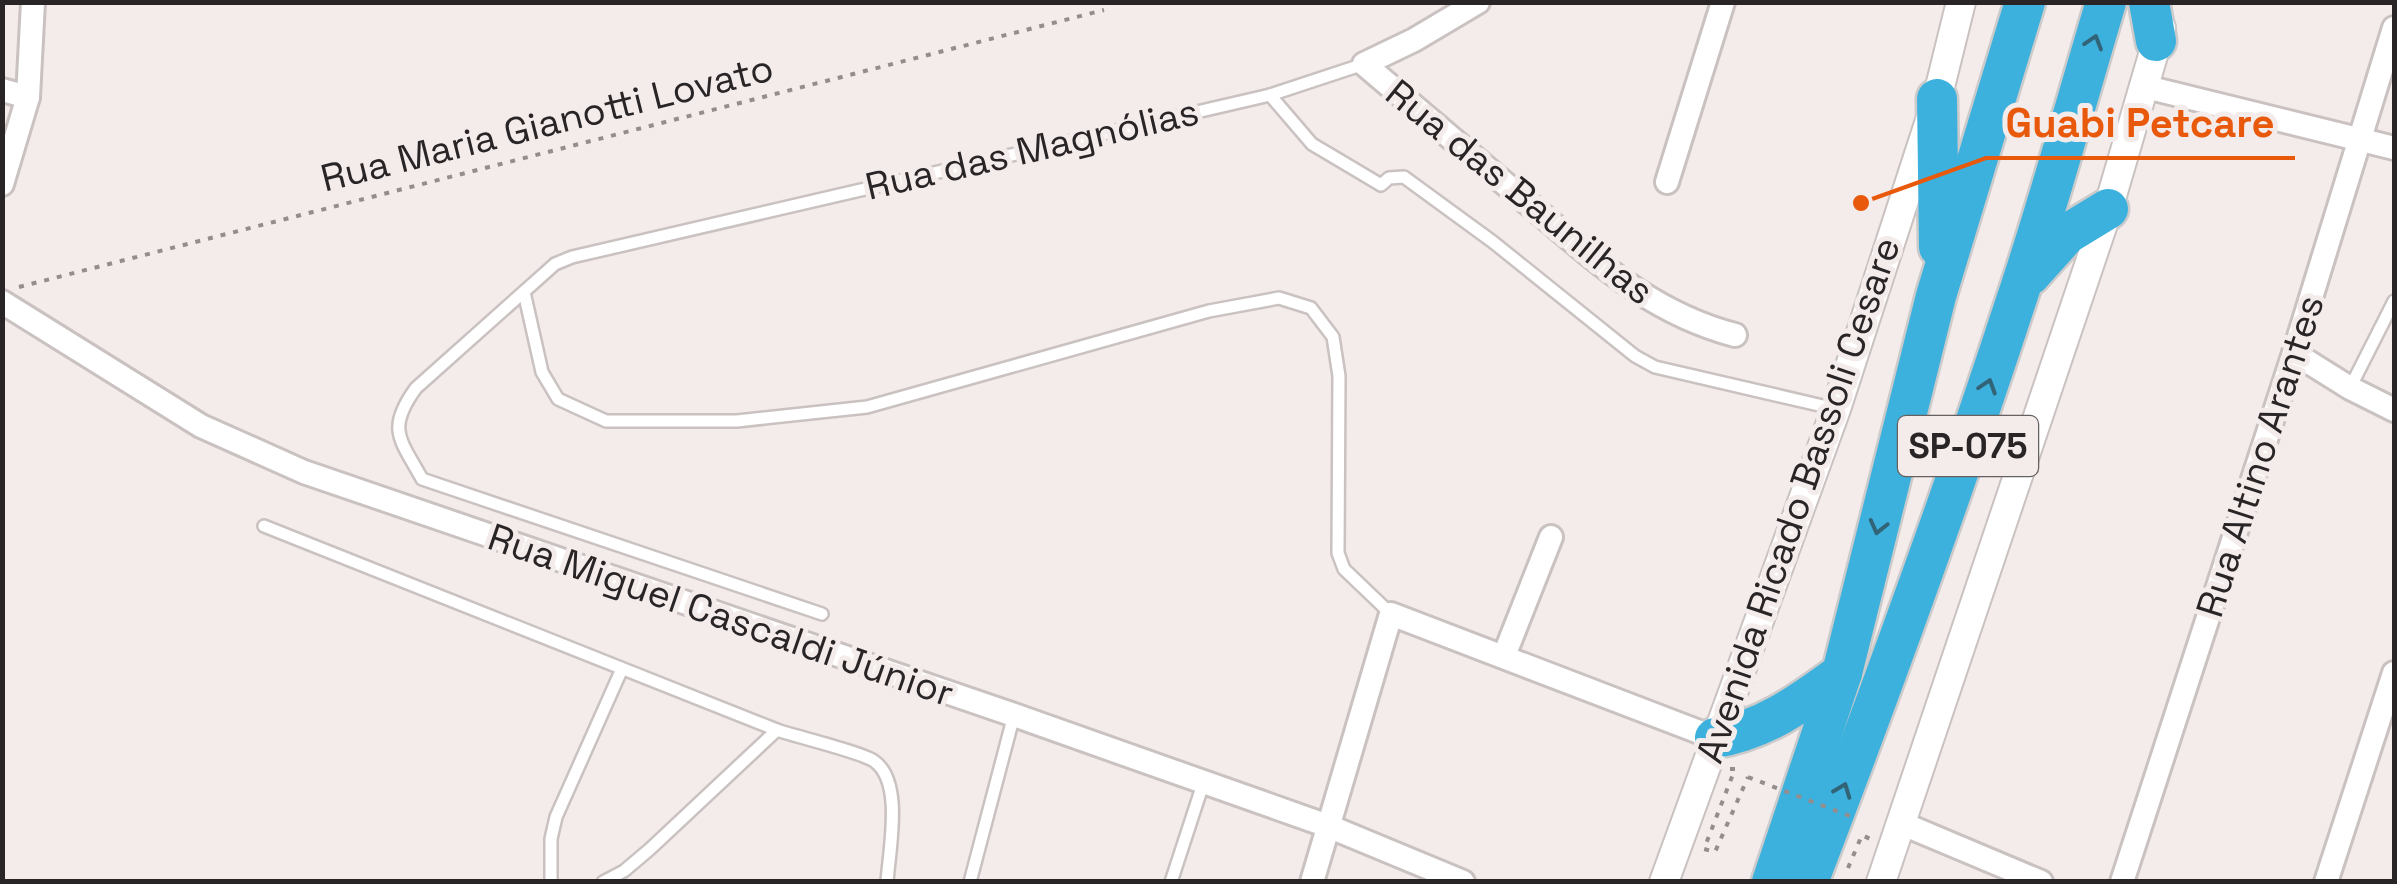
<svg xmlns="http://www.w3.org/2000/svg" width="2397" height="884" font-family="'Space Grotesk',sans-serif">
	<rect width="100%" height="100%" fill="#f4ebeb"/>
	<g fill="none" stroke-linecap="round" stroke-linejoin="round">
		<!-- service casing -->
		<g stroke="#cac1c1" stroke-width="16">
			<g id="service">
				<polyline points="1270,95 1312,144 1381,185 1389,178 1404,177 1493,242 1635,356 1655,367 1836,409"/>
				<polyline points="524,292 542,372 558,399 606,421 737,421 867,407 1209,311 1279,298 1311,308 1333,337 1339,376 1338,553 1344,569 1391,614"/>
				<polyline points="2350,388 2394,301"/>
				<polyline points="264,526 777,730"/>
				<path d="M 822,614 L 422,479 C 400,439 386,429 416,388 L 555,264 L 572,257 L 1270,95 L 1364,64"/>
				<polyline points="551,882 551,839 556,817 621,671"/>
				<path d="M 603,882 L 624,871 L 650,849 L 777,730 C 797,737 861,752 874,761 C 904,782 889,850 887,882"/>
				<polyline points="970,882 1014,715"/>
				<polyline points="1171,882 1203,784"/>
			</g>
		</g>
		<!-- minor casing -->
		<g stroke="#cac1c1" stroke-width="28">
			<g id="minor">
				<path d="M 1478,2 L 1414,40 L 1364,64 C 1417,109 1470,154 1523,199 C 1591,256 1647,312 1735,335"/>
				<polyline points="2142,86 2394,148"/>
				<polyline points="2,90 28,97"/>
				<polyline points="1667,182 1723,2"/>
				<polyline points="2,184 28,97 33,2"/>
				<polyline points="2,302 201,426 304,472 1014,715 1328,826 1463,882"/>
				<polyline points="2294,353 2350,388 2394,410"/>
				<polyline points="1504,656 1551,537"/>
				<polyline points="1903,824 2041,882"/>
				<polyline points="1312,882 1391,614 1715,738"/>
				<polyline points="2122,882 2294,353 2394,28"/>
				<polyline points="2326,882 2394,673"/>
			</g>
		</g>
		<!-- tertiary casing -->
		<g stroke="#cac1c1" stroke-width="32">
			<g id="tertiary">
				<polyline points="1664,882 1836,409 1937,99 1961,2"/>
				<polyline points="1881,882 2108,209 2161,28"/>
			</g>
		</g>
		<!-- motorway casing -->
		<g stroke="#cccbcb" stroke-width="45">
			<g id="motorway">
				<polyline points="2149,2 2156,41"/>
				<polyline points="1937,99 1939,247"/>
				<polyline points="2030,275 2067,234 2108,209"/>
				<path d="M 1715,738 C 1765,730 1802,702 1842,673"/>
				<polyline points="1772,882 1842,673 1936,296 2025,2"/>
				<path d="M 1808,882 C 1882,689 1952,497 2016,301 C 2049,203 2076,102 2106,2"/>
			</g>
		</g>
		<!-- path -->
		<g stroke="#948d8d" stroke-width="4" stroke-dasharray="5 8" stroke-linecap="butt">
			<polyline points="19,287 1104,10"/>
			<polyline points="1730,769 1735,769 1704,849 1715,852 1748,777"/>
			<polyline points="1848,868 1862,835 1870,839"/>
		</g>
		<!-- service -->
		<use href="#service" stroke="#fff" stroke-width="11"/>
		<!-- minor -->
		<use href="#minor" stroke="#fff" stroke-width="22"/>
		<!-- tertiary -->
		<use href="#tertiary" stroke="#fff" stroke-width="28"/>
		<!-- motorway -->
		<use href="#motorway" stroke="#3db1dd" stroke-width="40"/>
		<!-- path-bridge -->
		<polyline stroke="#948d8d" stroke-width="4" stroke-dasharray="5 8" stroke-linecap="butt" points="1748,777 1855,818"/>
	</g>
	<!-- one-way arrows -->
	<defs><path id="oneway-chevron" d="M-2-3.5L2.5 0L-2 3.5" fill="none" stroke-width="1.6" stroke-linecap="round" stroke-linejoin="round" transform="scale(2.5)"/></defs>
	<g stroke="#326478">
		<use href="#oneway-chevron" transform="translate(2094 42) rotate(-73)"/>
		<use href="#oneway-chevron" transform="translate(1988 386) rotate(-72)"/>
		<use href="#oneway-chevron" transform="translate(1878 527) rotate(104)"/>
		<use href="#oneway-chevron" transform="translate(1843 790) rotate(-69)"/>
	</g>
	<g text-anchor="middle" stroke-width="10" stroke-linejoin="round" paint-order="stroke">
		<!-- shield labels -->
		<rect fill="#f4ebeb" stroke="#666061" stroke-width="2.5" x="1898" y="416" width="140" height="60" rx="8"/>
		<g font-size="35" font-weight="bold" fill="#292526">
			<text x="1968" y="458">SP-075</text>
		</g>
		<!-- street labels -->
		<g font-size="38" fill="#292526" stroke="#f4ebeb">
			<text transform="translate(547 123) rotate(-14)" y="13">Rua Maria Gianotti Lovato</text>
			<text transform="translate(1032 149) rotate(-13)" y="13">Rua das Magnólias</text>
			<text transform="translate(1520 192) rotate(39)" y="13">Rua das Baunilhas</text>
			<text transform="translate(2260 456) rotate(-72)" y="13">Rua Altino Arantes</text>
			<text transform="translate(1798 500) rotate(-71)" y="13">Avenida Ricado Bassoli Cesare</text>
			<text transform="translate(721 615) rotate(19)" y="13">Rua Miguel Cascaldi Júnior</text>
		</g>
	</g>
	<!-- callouts -->
	<path fill="none" stroke="#e8590c" stroke-width="4" d="M1861 203L1986 158H2295"/>
	<circle fill="#e8590c" stroke="#f4ebeb" stroke-width="4" cx="1861" cy="203" r="10"/>
	<g font-size="40" text-anchor="middle" font-weight="bold" fill="#e8590c" stroke="#f4ebeb" stroke-width="10" stroke-linejoin="round" paint-order="stroke">
		<text x="2140" y="137">Guabi Petcare</text>
	</g>
	<!-- border -->
	<rect width="2397" height="884" fill="none" stroke="#292526" stroke-width="10"/>
</svg>
